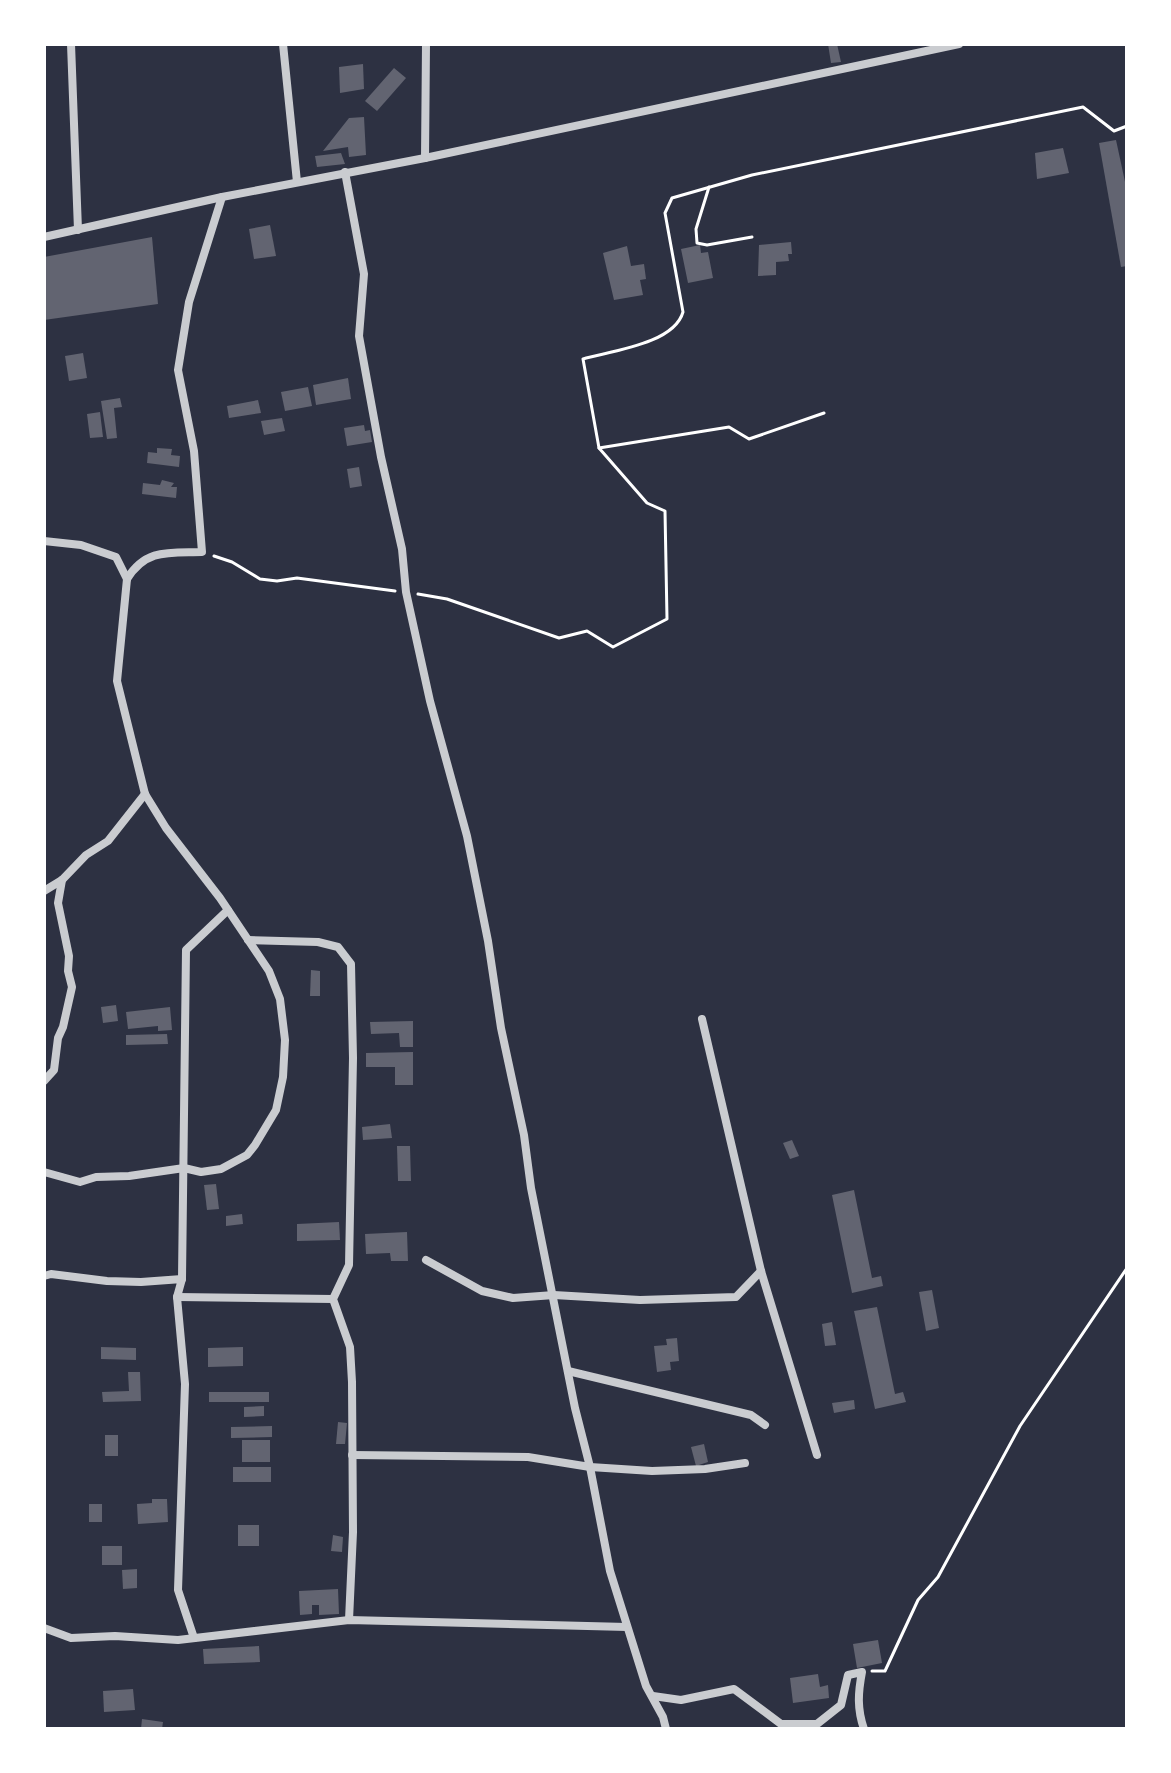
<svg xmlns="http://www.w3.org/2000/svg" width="1171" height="1773" font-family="'Roboto Serif',serif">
	<rect width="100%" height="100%" fill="#2d3142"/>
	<!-- building -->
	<g fill="#626471">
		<polygon points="828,44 837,44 841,62 831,63"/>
		<polygon points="363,64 364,89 340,93 339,67"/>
		<polygon points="394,68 406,78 377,111 365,101"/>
		<polygon points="364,117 366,155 349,157 348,147 323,151 349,118"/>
		<polygon points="1116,140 1127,191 1127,266 1121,267 1099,143"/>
		<polygon points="1063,148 1069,173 1037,179 1035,153"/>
		<polygon points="341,153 345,164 317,167 315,156"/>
		<polygon points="270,225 276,256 254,259 249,229"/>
		<polygon points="152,237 158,304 44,320 44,257"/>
		<polygon points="791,242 792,254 788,254 789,261 776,262 776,275 758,276 759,245"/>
		<polygon points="700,245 701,253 708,252 713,278 688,283 681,249"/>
		<polygon points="627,246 631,266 644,264 646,279 640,280 643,295 614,300 603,253"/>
		<polygon points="83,353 87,378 69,381 65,356"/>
		<polygon points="348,378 351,399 316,405 313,385"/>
		<polygon points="308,387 312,406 285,411 281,392"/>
		<polygon points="120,398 122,407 114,408 117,438 107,439 101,401"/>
		<polygon points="258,400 261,413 229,418 227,406"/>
		<polygon points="100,412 103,437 90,438 87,414"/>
		<polygon points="282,418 285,431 264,435 261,421"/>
		<polygon points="364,425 365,431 370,430 372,442 347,446 344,428"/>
		<polygon points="157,448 172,449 171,455 180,456 179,467 147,463 148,452 157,453"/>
		<polygon points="359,467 362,486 350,488 347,469"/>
		<polygon points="162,480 174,483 171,487 177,487 176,498 142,494 143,483 160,485"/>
		<polygon points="311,970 320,971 320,996 310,996"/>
		<polygon points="116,1005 118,1021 103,1023 101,1007"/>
		<polygon points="170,1007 172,1030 158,1031 158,1026 128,1029 126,1012"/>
		<polygon points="413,1021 413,1047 400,1047 399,1033 371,1034 370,1022"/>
		<polygon points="167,1034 168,1044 126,1045 126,1035"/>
		<polygon points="413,1052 413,1085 395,1085 395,1067 366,1067 366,1053"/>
		<polygon points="390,1124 392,1138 363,1140 362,1127"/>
		<polygon points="792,1140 799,1156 790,1159 783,1143"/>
		<polygon points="397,1146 410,1146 411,1181 398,1181"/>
		<polygon points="216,1184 219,1209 207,1210 204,1185"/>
		<polygon points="854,1190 872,1278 881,1276 883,1286 852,1293 832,1195"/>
		<polygon points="242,1214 243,1224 226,1226 226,1216"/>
		<polygon points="339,1222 340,1240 297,1241 297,1224"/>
		<polygon points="407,1232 408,1261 391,1261 390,1253 366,1254 365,1234"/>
		<polygon points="932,1290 939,1328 926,1331 919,1292"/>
		<polygon points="877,1307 895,1394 903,1392 906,1402 875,1409 854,1311"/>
		<polygon points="832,1322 836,1345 825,1346 822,1324"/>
		<polygon points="677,1338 679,1361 670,1362 671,1370 657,1372 654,1346 667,1345 666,1339"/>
		<polygon points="101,1347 136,1348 136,1360 101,1359"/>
		<polygon points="243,1347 243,1366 208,1367 208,1348"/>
		<polygon points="128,1372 140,1372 141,1401 103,1402 102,1392 129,1391"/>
		<rect x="209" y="1392" width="60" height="10"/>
		<polygon points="854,1400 855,1409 834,1413 832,1403"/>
		<polygon points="264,1406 264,1416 244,1417 244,1407"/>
		<polygon points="338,1422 347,1423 345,1444 336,1444"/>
		<polygon points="272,1426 272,1437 231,1438 231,1427"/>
		<rect x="105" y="1435" width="13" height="21"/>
		<rect x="242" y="1440" width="28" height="22"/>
		<polygon points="704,1444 708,1462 696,1466 691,1447"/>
		<rect x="233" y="1467" width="38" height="15"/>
		<polygon points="152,1499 167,1499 168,1522 138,1524 137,1504 152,1503"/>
		<rect x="89" y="1504" width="13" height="18"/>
		<rect x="238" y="1525" width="21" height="21"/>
		<polygon points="333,1535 343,1537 342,1552 331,1551"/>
		<rect x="102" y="1546" width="20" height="19"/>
		<polygon points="137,1569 137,1588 123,1589 122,1570"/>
		<polygon points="338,1589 339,1614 319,1615 319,1605 312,1605 312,1614 300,1615 299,1591"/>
		<polygon points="878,1640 882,1663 857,1668 853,1644"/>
		<polygon points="259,1646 260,1662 204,1664 203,1649"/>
		<polygon points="818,1674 820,1687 828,1685 829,1698 793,1703 790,1678"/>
		<polygon points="133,1689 135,1710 104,1712 103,1691"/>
		<polygon points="142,1719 163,1722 162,1729 141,1729"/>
	</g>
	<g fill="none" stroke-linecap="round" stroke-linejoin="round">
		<!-- path -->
		<g stroke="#fff" stroke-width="3">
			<polyline points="709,187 696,229 697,243 707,245 752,237"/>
			<polyline points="599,448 729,427 749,439 824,413"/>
			<polyline points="214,556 232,562 260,579 277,581 297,578 395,591"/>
			<path d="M 418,594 L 447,599 L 559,638 L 587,631 L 613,647 L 667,619 L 665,511 L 647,503 L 599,448 L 583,359 C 611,351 674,344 683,312 L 665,213 L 672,198 L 752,175 L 1083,107 L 1114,131 L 1127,126"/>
			<polyline points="872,1671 885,1671 918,1600 938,1577 1020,1426 1127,1268"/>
		</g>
		<!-- minor -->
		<g stroke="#caccd0" stroke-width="8">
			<polyline points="71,44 78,230"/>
			<polyline points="283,44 297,182"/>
			<polyline points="425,158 426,44"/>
			<polyline points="345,172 364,274 359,336 381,457 402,549 406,592 430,701 467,836 488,941 501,1028 524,1135 531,1188 575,1408 590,1467 610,1571 646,1686 663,1717 666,1729"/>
			<polyline points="44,237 222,197 425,158 959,44"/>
			<polyline points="44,541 81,545 116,557 127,579"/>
			<polyline points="44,891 62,880 86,855 108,841 145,794"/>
			<polyline points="248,940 318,942 338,947 351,964 353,1058 349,1265 333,1299 350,1347 352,1382 353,1532 349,1620"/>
			<polyline points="702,1019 761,1271 817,1455"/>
			<polyline points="44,1081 54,1070 58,1038 63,1027 72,987 68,971 69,956 58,903 62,880"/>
			<path d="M 44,1172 L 80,1182 L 96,1177 L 129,1176 L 184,1168 L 201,1172 L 221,1169 L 247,1155 L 255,1145 L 276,1110 L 283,1077 L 285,1040 L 280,999 L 269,971 L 220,898 L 166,828 L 145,794 L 117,681 L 127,579 C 146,548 170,553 202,552 L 194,451 L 178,370 L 189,302 L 222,197"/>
			<polyline points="426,1260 482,1291 513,1298 554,1295 640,1300 736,1297 761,1271"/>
			<polyline points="44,1276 51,1274 107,1281 141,1282 182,1279 177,1297 185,1384 178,1590 194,1638"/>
			<polyline points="182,1279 186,950 228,910"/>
			<polyline points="177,1297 333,1299"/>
			<polyline points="568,1371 751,1415 765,1425"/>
			<polyline points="352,1455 528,1457 590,1467 652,1471 705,1469 745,1463"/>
			<polyline points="44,1628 71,1638 115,1636 178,1640 349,1620 627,1627"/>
			<path d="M 653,1696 L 681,1700 L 734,1689 L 781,1724 L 817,1724 L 841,1705 L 848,1675 L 862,1672 C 858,1693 857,1709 864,1729"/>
		</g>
	</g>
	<!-- border -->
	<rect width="1171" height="1773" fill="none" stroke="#ffffff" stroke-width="92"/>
</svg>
